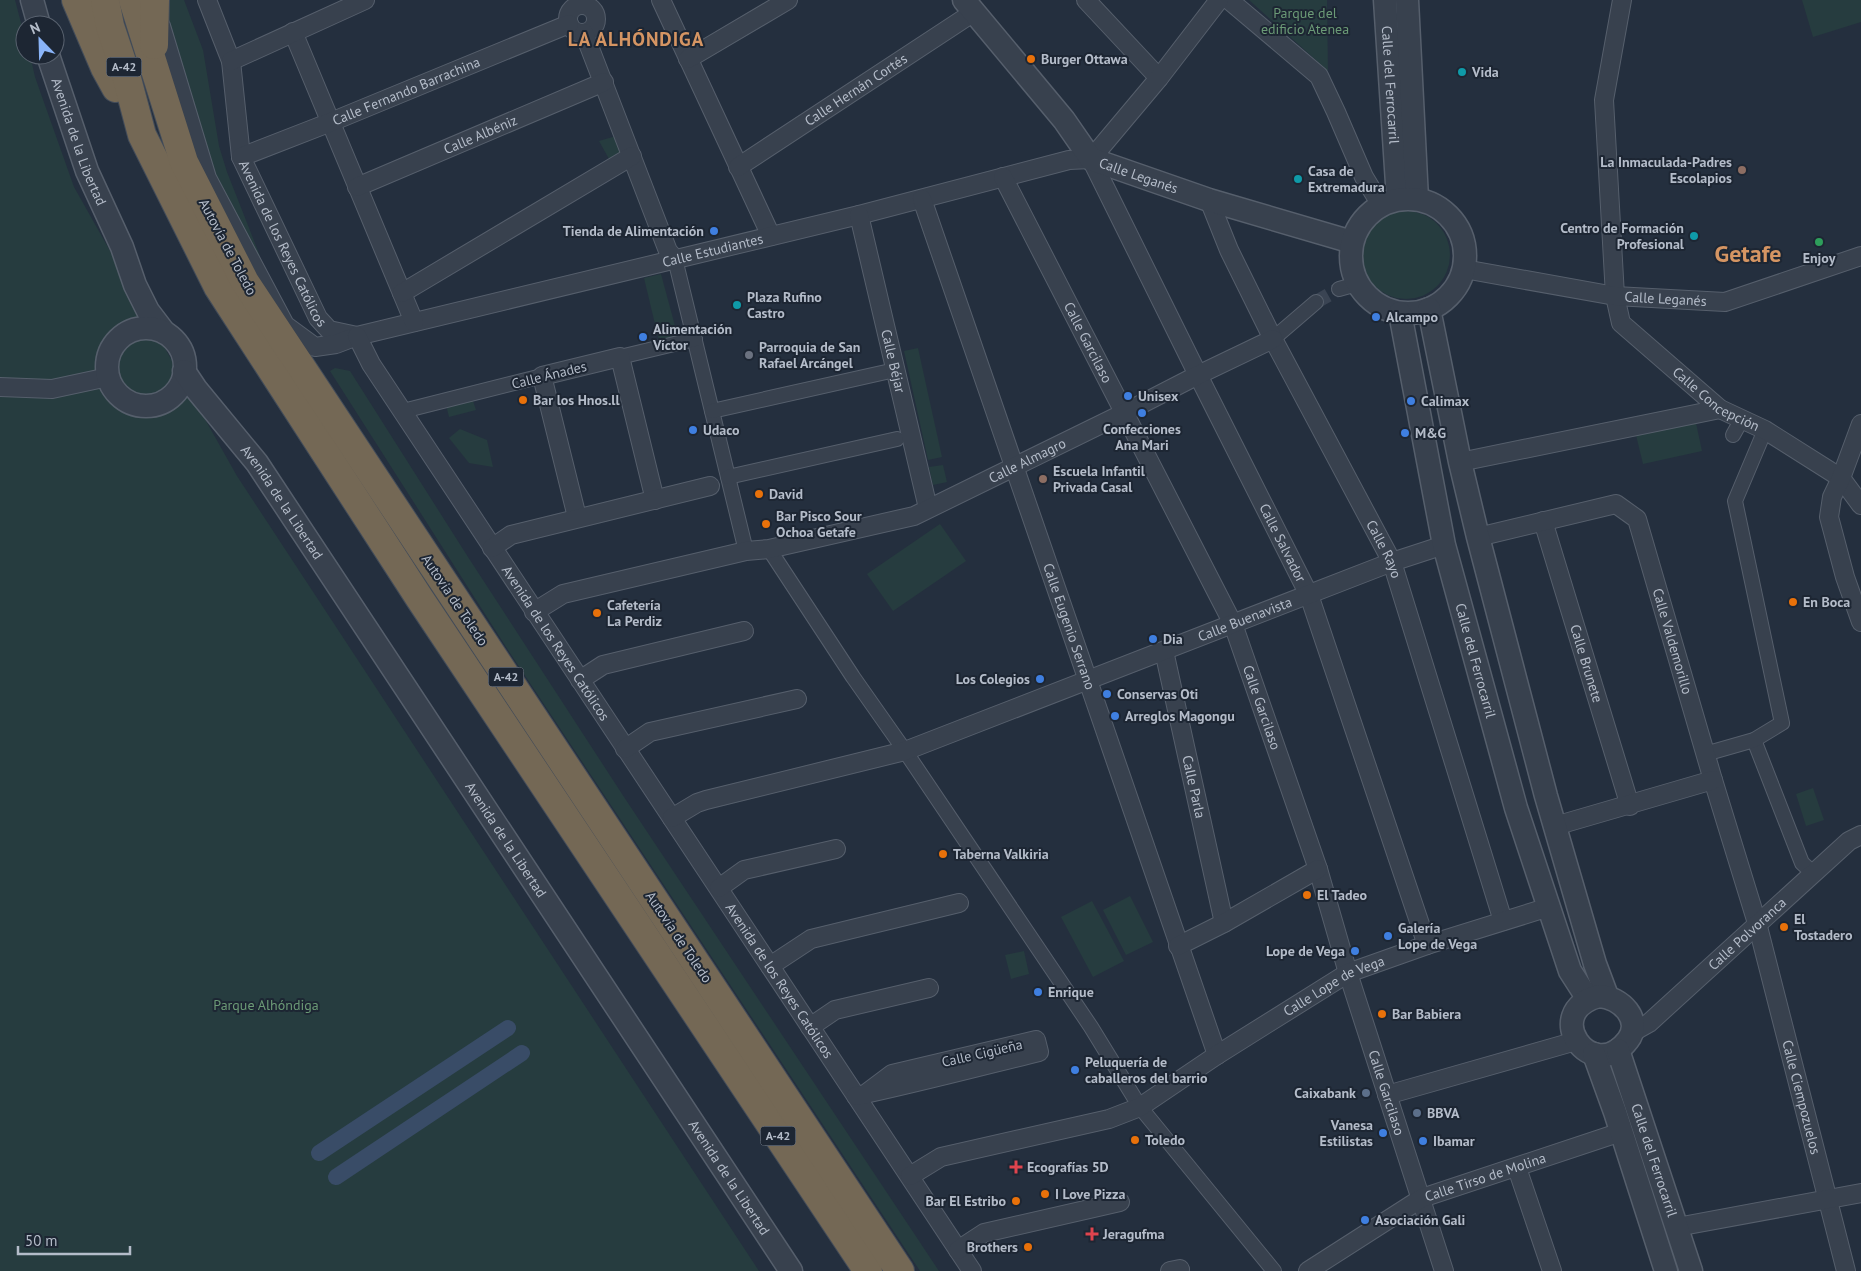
<svg xmlns="http://www.w3.org/2000/svg" width="1861" height="1271" font-family="'PT Sans',sans-serif">
	<rect width="100%" height="100%" fill="#242f3e"/>
	<!-- green -->
	<g fill="#263c3f">
		<polygon points="0,0 15,0 25,38 25,55 30,55 35,77 74,187 237,476 759,1271 0,1271"/>
		<polygon points="163,0 184,0 203,50 219,146 227,172 260,256 254,258 209,172 176,65"/>
		<polygon points="1249,0 1327,0 1328,71"/>
		<polygon points="1802,0 1861,0 1861,22 1813,37"/>
		<polygon points="616,136 622,151 609,159 599,141"/>
		<circle cx="1406" cy="255" r="44"/>
		<polygon points="661,274 678,337 659,341 644,278"/>
		<polygon points="918,348 942,457 928,460 904,351"/>
		<polygon points="335,368 350,371 468,557 624,797 939,1271 920,1271 508,650 330,371"/>
		<polygon points="472,398 476,410 449,417 446,405"/>
		<polygon points="1696,423 1702,451 1643,464 1636,435"/>
		<polygon points="460,429 487,440 493,467 469,463 449,438"/>
		<polygon points="943,465 947,482 933,485 929,467"/>
		<polygon points="940,524 966,561 893,611 867,574"/>
		<polygon points="1813,788 1824,820 1806,826 1796,794"/>
		<polygon points="1130,896 1153,942 1126,955 1103,910"/>
		<polygon points="1092,901 1124,961 1093,977 1061,917"/>
		<polygon points="1024,951 1029,974 1011,979 1005,955"/>
	</g>
	<g fill="none" stroke-linecap="round" stroke-linejoin="round">
		<!-- canal -->
		<g stroke="#394c67" stroke-width="16">
			<polyline points="319,1153 508,1028"/>
			<polyline points="336,1177 522,1053"/>
		</g>
		<!-- pedestrian-tunnel -->
		<polyline stroke="#3a4453" stroke-width="14" stroke-dasharray="14 7" stroke-linecap="butt" points="1316,302 1339,289"/>
		<!-- pedestrian casing -->
		<g stroke="#565f6c" stroke-width="16">
			<g id="pedestrian">
				<polyline points="675,259 746,551"/>
				<polyline points="1339,289 1357,284"/>
				<polyline points="1273,339 1316,302"/>
				<polyline points="620,357 695,339"/>
				<polyline points="403,411 542,376"/>
				<polyline points="712,411 886,372"/>
				<polyline points="1733,435 1742,419"/>
				<polyline points="728,477 897,439"/>
				<polyline points="769,549 853,677 905,751 1091,1027 1140,1107 1274,1271"/>
				<polyline points="1754,740 1802,863 1813,873"/>
				<polyline points="1705,754 1754,740 1782,723 1735,501 1765,430"/>
			</g>
		</g>
		<!-- minor casing -->
		<g stroke="#565f6c" stroke-width="20">
			<g id="minor">
				<path id="s1" d="M 207,0 L 231,61 L 241,157 L 318,318 L 329,330 L 357,336"/>
				<polyline points="661,0 771,236"/>
				<polyline points="1086,0 1159,78"/>
				<polyline points="1229,0 1319,76 1336,112 1364,177 1381,205"/>
				<path id="s2" d="M 1622,0 L 1604,100 L 1615,296 L 1621,323 L 1720,409 L 1765,430 L 1841,478 L 1861,505"/>
				<circle cx="582" cy="19" r="14"/>
				<path id="s3" d="M 161,26 L 207,178 L 285,325 L 315,347 L 336,344 L 357,336 L 859,215 L 1069,160 L 1091,159"/>
				<polyline points="293,32 414,322"/>
				<polyline points="584,33 668,251 675,259"/>
				<polyline points="688,59 788,0"/>
				<polyline points="231,61 365,0"/>
				<path id="s4" d="M 241,157 L 331,122 L 569,24"/>
				<path id="s5" d="M 1091,159 L 1198,375 L 1309,595 L 1427,945"/>
				<polyline points="1091,159 1159,78 1219,0"/>
				<path id="s6" d="M 738,167 L 974,12"/>
				<path id="s7" d="M 1003,177 L 1233,624 L 1318,869 L 1348,973 L 1444,1271"/>
				<path id="s8" d="M 357,187 L 604,82"/>
				<path id="s9" d="M 922,199 L 1217,1055"/>
				<path id="s10" d="M 1209,200 L 1229,250 L 1273,339 L 1392,562 L 1503,921"/>
				<path id="s11" d="M 859,215 L 928,508"/>
				<path id="s12" d="M 1464,269 L 1615,296 L 1725,302 L 1861,256"/>
				<polyline points="402,293 632,156"/>
				<path id="s13" d="M 357,336 L 371,364 L 972,1271"/>
				<polyline points="0,387 52,389 108,377"/>
				<polyline points="1861,424 1841,478 1832,497 1829,517 1845,577 1861,622"/>
				<polyline points="1460,462 1720,409"/>
				<polyline points="577,517 542,376 620,357 655,500"/>
				<path id="s14" d="M 1543,521 L 1630,806"/>
				<path id="s15" d="M 1478,537 L 1616,504 L 1637,519 L 1713,780 L 1757,923 L 1846,1271"/>
				<polyline points="492,548 511,535 710,486"/>
				<path id="s16" d="M 534,612 L 563,594 L 746,551 L 769,549 L 914,516 L 1124,413 L 1198,375 L 1273,339"/>
				<path id="s17" d="M 1164,651 L 1224,923"/>
				<polyline points="580,680 603,665 744,631"/>
				<polyline points="625,749 650,732 797,699"/>
				<path id="s18" d="M 672,818 L 697,803 L 706,800 L 905,751 L 1392,562 L 1444,545"/>
				<polyline points="1555,826 1713,780"/>
				<polyline points="719,888 744,870 836,849"/>
				<polyline points="1178,946 1224,923 1318,869"/>
				<polyline points="770,966 811,939 959,903"/>
				<polyline points="810,1027 835,1010 929,988"/>
				<path id="s19" d="M 1633,1032 L 1649,1023 L 1849,841 L 1861,835"/>
				<polyline points="1387,1095 1576,1041"/>
				<path d="M 856,1096 C 917,1083 978,1067 1039,1052 L 1036,1040 L 892,1074 L 864,1095"/>
				<polyline points="1517,1168 1552,1271"/>
				<path id="s20" d="M 910,1176 L 941,1157 L 1109,1119 L 1140,1107 L 1217,1055 L 1348,973 L 1427,945 L 1549,907"/>
				<polyline points="1677,1227 1861,1193"/>
				<polyline points="958,1250 984,1233 1120,1202"/>
				<polyline points="1170,1271 1180,1269"/>
				<path id="s21" d="M 1308,1271 L 1422,1198 L 1621,1132"/>
			</g>
		</g>
		<!-- tertiary casing -->
		<g stroke="#565f6c" stroke-width="25">
			<g id="tertiary">
				<polyline points="32,0 39,25"/>
				<path id="s22" d="M 964,0 L 1064,120 L 1091,159 L 1209,200 L 1352,242"/>
				<path id="s23" d="M 1385,0 L 1398,199"/>
				<polyline points="1407,0 1417,199"/>
				<path id="s24" d="M 48,55 L 87,171 L 122,247 L 135,285 L 148,311 L 164,332"/>
				<circle cx="1408" cy="256" r="57"/>
				<polyline points="1429,309 1460,462 1478,537 1546,796 1595,964 1607,996"/>
				<path id="s25" d="M 1400,313 L 1444,545 L 1516,808 L 1570,971 L 1588,999"/>
				<circle cx="146" cy="367" r="39"/>
				<path id="s26" d="M 184,371 L 196,389 L 257,463 L 791,1271"/>
				<path d="M 1599,996 C 1621,997 1643,1020 1628,1040 C 1592,1087 1539,1012 1599,996 Z"/>
				<path id="s27" d="M 1618,1050 L 1691,1271"/>
				<polyline points="1594,1054 1615,1112 1666,1271"/>
			</g>
		</g>
		<!-- motorway casing -->
		<g stroke="#434c59" stroke-width="30">
			<g id="motorway">
				<polyline points="76,0 105,68 116,88"/>
				<polyline points="105,0 110,26 125,71 142,135 218,287 420,599 868,1271"/>
				<polyline points="133,0 184,162 245,282 900,1271"/>
				<polyline points="154,45 155,0"/>
			</g>
		</g>
		<!-- pedestrian -->
		<use href="#pedestrian" stroke="#38414e" stroke-width="14"/>
		<!-- minor -->
		<use href="#minor" stroke="#38414e" stroke-width="18"/>
		<!-- tertiary -->
		<use href="#tertiary" stroke="#38414e" stroke-width="22"/>
		<!-- motorway -->
		<use href="#motorway" stroke="#746855" stroke-width="28"/>
	</g>
	<!-- markers -->
	<g fill="#e8710a" stroke="#1d2633" stroke-width="2">
		<circle cx="1031" cy="59" r="5"/>
		<circle cx="523" cy="400" r="5"/>
		<circle cx="759" cy="494" r="5"/>
		<circle cx="766" cy="524" r="5"/>
		<circle cx="1793" cy="602" r="5"/>
		<circle cx="597" cy="613" r="5"/>
		<circle cx="943" cy="854" r="5"/>
		<circle cx="1307" cy="895" r="5"/>
		<circle cx="1784" cy="927" r="5"/>
		<circle cx="1382" cy="1014" r="5"/>
		<circle cx="1135" cy="1140" r="5"/>
		<circle cx="1045" cy="1194" r="5"/>
		<circle cx="1016" cy="1201" r="5"/>
		<circle cx="1028" cy="1247" r="5"/>
	</g>
	<g fill="#0f9aa8" stroke="#1d2633" stroke-width="2">
		<circle cx="1462" cy="72" r="5"/>
		<circle cx="1298" cy="179" r="5"/>
		<circle cx="1694" cy="236" r="5"/>
		<circle cx="737" cy="305" r="5"/>
	</g>
	<g fill="#8d6e63" stroke="#1d2633" stroke-width="2">
		<circle cx="1742" cy="170" r="5"/>
		<circle cx="1043" cy="479" r="5"/>
	</g>
	<g fill="#3f7fe0" stroke="#1d2633" stroke-width="2">
		<circle cx="714" cy="231" r="5"/>
		<circle cx="1376" cy="317" r="5"/>
		<circle cx="643" cy="337" r="5"/>
		<circle cx="1128" cy="396" r="5"/>
		<circle cx="1411" cy="401" r="5"/>
		<circle cx="1142" cy="413" r="5"/>
		<circle cx="693" cy="430" r="5"/>
		<circle cx="1405" cy="433" r="5"/>
		<circle cx="1153" cy="639" r="5"/>
		<circle cx="1040" cy="679" r="5"/>
		<circle cx="1107" cy="694" r="5"/>
		<circle cx="1115" cy="716" r="5"/>
		<circle cx="1388" cy="936" r="5"/>
		<circle cx="1355" cy="951" r="5"/>
		<circle cx="1038" cy="992" r="5"/>
		<circle cx="1075" cy="1070" r="5"/>
		<circle cx="1383" cy="1133" r="5"/>
		<circle cx="1423" cy="1141" r="5"/>
		<circle cx="1365" cy="1220" r="5"/>
	</g>
	<circle fill="#2e9e5b" stroke="#1d2633" stroke-width="2" cx="1819" cy="242" r="5"/>
	<circle fill="#6b7280" stroke="#1d2633" stroke-width="2" cx="749" cy="355" r="5"/>
	<g fill="#5c6f8a" stroke="#1d2633" stroke-width="2">
		<circle cx="1366" cy="1093" r="5"/>
		<circle cx="1417" cy="1113" r="5"/>
	</g>
	<g fill="#e0444e" stroke="#1d2633" stroke-width="2">
		<path d="M1013.5 1159.5h5v5h5v5h-5v5h-5v-5h-5v-5h5z"/>
		<path d="M1089.5 1226.5h5v5h5v5h-5v5h-5v-5h-5v-5h5z"/>
	</g>
	<g text-anchor="middle" stroke-width="4" stroke-linejoin="round" paint-order="stroke">
		<!-- shield labels -->
		<g fill="#1d2633" stroke="#878f9c" stroke-width="1">
			<rect x="106.5" y="57.5" width="35" height="19" rx="4"/>
			<rect x="488.5" y="667.5" width="35" height="19" rx="4"/>
			<rect x="760.5" y="1126.5" width="35" height="19" rx="4"/>
		</g>
		<g font-size="12" font-weight="bold" fill="#b4bcc9">
			<text x="124" y="71">A-42</text>
			<text x="506" y="681">A-42</text>
			<text x="778" y="1140">A-42</text>
		</g>
		<!-- park labels -->
		<g font-size="14" fill="#6b9a76" stroke="#1d2633">
			<text x="1305" y="18">Parque del<tspan x="1305" dy="16">edificio Atenea</tspan></text>
			<text x="266" y="1010">Parque Alhóndiga</text>
		</g>
		<!-- poi labels -->
		<g font-size="14" font-weight="bold" fill="#b4bcc9" stroke="#1d2633" text-anchor="start">
			<text x="1041" y="64">Burger Ottawa</text>
			<text x="1472" y="77">Vida</text>
			<text x="1732" y="167" text-anchor="end">La Inmaculada-Padres<tspan x="1732" dy="16">Escolapios</tspan></text>
			<text x="1308" y="176">Casa de<tspan x="1308" dy="16">Extremadura</tspan></text>
			<text x="1684" y="233" text-anchor="end">Centro de Formación<tspan x="1684" dy="16">Profesional</tspan></text>
			<text x="704" y="236" text-anchor="end">Tienda de Alimentación</text>
			<text x="1819" y="263" text-anchor="middle">Enjoy</text>
			<text x="747" y="302">Plaza Rufino<tspan x="747" dy="16">Castro</tspan></text>
			<text x="1386" y="322">Alcampo</text>
			<text x="653" y="334">Alimentación<tspan x="653" dy="16">Víctor</tspan></text>
			<text x="759" y="352">Parroquia de San<tspan x="759" dy="16">Rafael Arcángel</tspan></text>
			<text x="1138" y="401">Unisex</text>
			<text x="533" y="405">Bar los Hnos.ll</text>
			<text x="1421" y="406">Calimax</text>
			<text x="1142" y="434" text-anchor="middle">Confecciones<tspan x="1142" dy="16">Ana Mari</tspan></text>
			<text x="703" y="435">Udaco</text>
			<text x="1415" y="438">M&amp;G</text>
			<text x="1053" y="476">Escuela Infantil<tspan x="1053" dy="16">Privada Casal</tspan></text>
			<text x="769" y="499">David</text>
			<text x="776" y="521">Bar Pisco Sour<tspan x="776" dy="16">Ochoa Getafe</tspan></text>
			<text x="1803" y="607">En Boca</text>
			<text x="607" y="610">Cafetería<tspan x="607" dy="16">La Perdiz</tspan></text>
			<text x="1163" y="644">Dia</text>
			<text x="1030" y="684" text-anchor="end">Los Colegios</text>
			<text x="1117" y="699">Conservas Oti</text>
			<text x="1125" y="721">Arreglos Magongu</text>
			<text x="953" y="859">Taberna Valkiria</text>
			<text x="1317" y="900">El Tadeo</text>
			<text x="1794" y="924">El<tspan x="1794" dy="16">Tostadero</tspan></text>
			<text x="1398" y="933">Galería<tspan x="1398" dy="16">Lope de Vega</tspan></text>
			<text x="1345" y="956" text-anchor="end">Lope de Vega</text>
			<text x="1048" y="997">Enrique</text>
			<text x="1392" y="1019">Bar Babiera</text>
			<text x="1085" y="1067">Peluquería de<tspan x="1085" dy="16">caballeros del barrio</tspan></text>
			<text x="1356" y="1098" text-anchor="end">Caixabank</text>
			<text x="1427" y="1118">BBVA</text>
			<text x="1373" y="1130" text-anchor="end">Vanesa<tspan x="1373" dy="16">Estilistas</tspan></text>
			<text x="1145" y="1145">Toledo</text>
			<text x="1433" y="1146">Ibamar</text>
			<text x="1027" y="1172">Ecografías 5D</text>
			<text x="1055" y="1199">I Love Pizza</text>
			<text x="1006" y="1206" text-anchor="end">Bar El Estribo</text>
			<text x="1375" y="1225">Asociación Gali</text>
			<text x="1103" y="1239">Jeragufma</text>
			<text x="1018" y="1252" text-anchor="end">Brothers</text>
		</g>
		<!-- street labels -->
		<g font-size="14" fill="#b4bcc9" stroke="#1d2633">
			<text dy="5" stroke="none"><textPath href="#s23" startOffset="85">Calle del Ferrocarril</textPath></text>
			<text dy="5" stroke="none"><textPath href="#s6" startOffset="141">Calle Hernán Cortés</textPath></text>
			<text dy="5" stroke="none"><textPath href="#s4" startOffset="178">Calle Fernando Barrachina</textPath></text>
			<text dy="5" stroke="none"><textPath href="#s8" startOffset="134">Calle Albéniz</textPath></text>
			<text dy="5" stroke="none"><textPath href="#s24" startOffset="92">Avenida de la Libertad</textPath></text>
			<text dy="5" stroke="none"><textPath href="#s22" startOffset="254">Calle Leganés</textPath></text>
			<text dy="5" stroke="none"><textPath href="#s1" startOffset="258">Avenida de los Reyes Católicos</textPath></text>
			<text transform="translate(228 247) rotate(62)" y="5">Autovía de Toledo</text>
			<text dy="5" stroke="none"><textPath href="#s3" startOffset="772">Calle Estudiantes</textPath></text>
			<text dy="5" stroke="none"><textPath href="#s12" startOffset="204">Calle Leganés</textPath></text>
			<text dy="5" stroke="none"><textPath href="#s7" startOffset="186">Calle Garcilaso</textPath></text>
			<text dy="5" stroke="none"><textPath href="#s11" startOffset="150">Calle Béjar</textPath></text>
			<text transform="translate(549 375) rotate(-14)" y="5">Calle Ánades</text>
			<text dy="5" stroke="none"><textPath href="#s2" startOffset="448">Calle Concepción</textPath></text>
			<text dy="5" stroke="none"><textPath href="#s16" startOffset="520">Calle Almagro</textPath></text>
			<text dy="5" stroke="none"><textPath href="#s26" startOffset="164">Avenida de la Libertad</textPath></text>
			<text dy="5" stroke="none"><textPath href="#s5" startOffset="429">Calle Salvador</textPath></text>
			<text dy="5" stroke="none"><textPath href="#s10" startOffset="391">Calle Rayo</textPath></text>
			<text transform="translate(455 600) rotate(56)" y="5">Autovía de Toledo</text>
			<text dy="5" stroke="none"><textPath href="#s18" startOffset="608">Calle Buenavista</textPath></text>
			<text dy="5" stroke="none"><textPath href="#s9" startOffset="452">Calle Eugenio Serrano</textPath></text>
			<text dy="5" stroke="none"><textPath href="#s15" startOffset="295">Calle Valdemorillo</textPath></text>
			<text dy="5" stroke="none"><textPath href="#s13" startOffset="366">Avenida de los Reyes Católicos</textPath></text>
			<text dy="5" stroke="none"><textPath href="#s25" startOffset="356">Calle del Ferrocarril</textPath></text>
			<text dy="5" stroke="none"><textPath href="#s14" startOffset="149">Calle Brunete</textPath></text>
			<text dy="5" stroke="none"><textPath href="#s7" startOffset="591">Calle Garcilaso</textPath></text>
			<text dy="5" stroke="none"><textPath href="#s17" startOffset="139">Calle Parla</textPath></text>
			<text dy="5" stroke="none"><textPath href="#s26" startOffset="569">Avenida de la Libertad</textPath></text>
			<text dy="5" stroke="none"><textPath href="#s19" startOffset="151">Calle Polvoranca</textPath></text>
			<text transform="translate(679 937) rotate(56)" y="5">Autovía de Toledo</text>
			<text dy="5" stroke="none"><textPath href="#s13" startOffset="771">Avenida de los Reyes Católicos</textPath></text>
			<text dy="5" stroke="none"><textPath href="#s20" startOffset="471">Calle Lope de Vega</textPath></text>
			<text transform="translate(982 1053) rotate(-13)" y="5">Calle Cigüeña</text>
			<text dy="5" stroke="none"><textPath href="#s7" startOffset="996">Calle Garcilaso</textPath></text>
			<text dy="5" stroke="none"><textPath href="#s15" startOffset="769">Calle Ciempozuelos</textPath></text>
			<text dy="5" stroke="none"><textPath href="#s27" startOffset="116">Calle del Ferrocarril</textPath></text>
			<text dy="5" stroke="none"><textPath href="#s26" startOffset="974">Avenida de la Libertad</textPath></text>
			<text dy="5" stroke="none"><textPath href="#s21" startOffset="202">Calle Tirso de Molina</textPath></text>
		</g>
		<!-- district labels -->
		<g font-size="19" font-weight="bold" letter-spacing="1" fill="#d59563" stroke="#1d2633">
			<text x="636" y="46">LA ALHÓNDIGA</text>
		</g>
		<!-- town labels -->
		<g font-size="24" font-weight="bold" fill="#d59563" stroke="#1d2633">
			<text x="1748" y="262">Getafe</text>
		</g>
	</g>
	<!-- north arrow -->
	<g transform="translate(40 40) rotate(337)"><circle r="24" fill="#1d2633" stroke="#59626f"/>
	<path d="M0-4L9 19L0 12L-9 19Z" fill="#8ab4f8"/>
	<text y="-8" font-size="14" font-weight="bold" text-anchor="middle" fill="#b4bcc9">N</text>
	</g>
	<!-- scale -->
	<path d="M18 1246v8h112v-8" fill="none" stroke="#b4bcc9" stroke-width="2.5"/>
	<text x="25" y="1246" font-size="15" fill="#b4bcc9" stroke="#1d2633" stroke-width="4" paint-order="stroke">50 m</text>
</svg>
